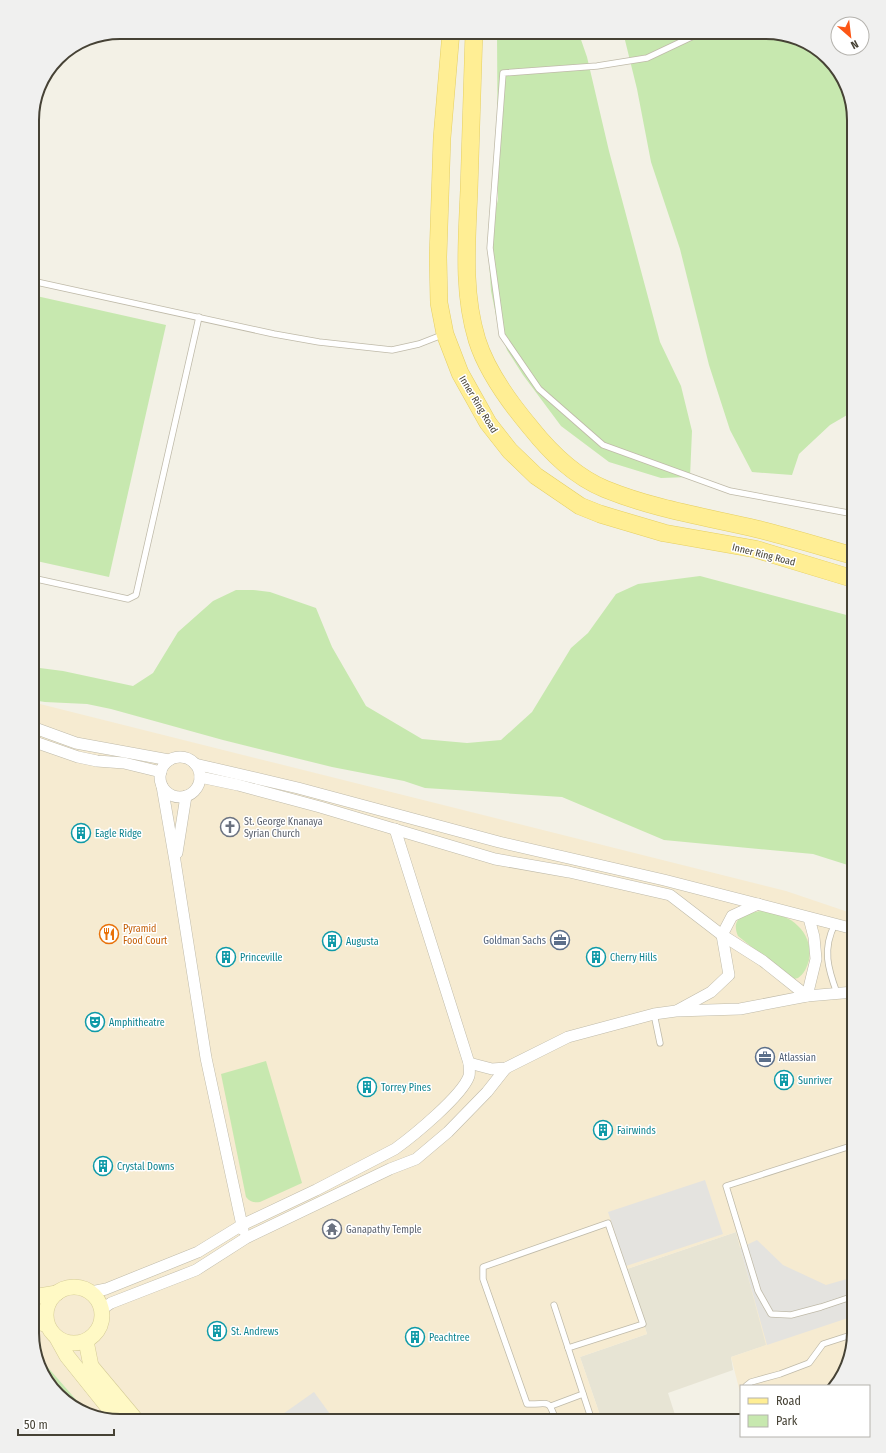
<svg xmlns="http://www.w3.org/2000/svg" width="886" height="1453" font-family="'Fira Sans Condensed',sans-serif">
	<rect width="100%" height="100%" fill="#f3f1e6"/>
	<!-- residential -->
	<polygon fill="#e7e4d4" points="736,1232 767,1345 731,1357 733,1370 668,1393 677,1421 602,1421 580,1357 647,1334 627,1269"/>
	<!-- commercial -->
	<polygon fill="#f6ebd1" points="32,702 786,891 854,914 854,1333 842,1377 833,1386 741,1386 741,1396 731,1357 766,1345 736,1232 627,1269 647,1334 580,1357 602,1421 114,1421 86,1411 37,1355 32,1333"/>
	<!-- green -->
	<g fill="#c7e8af">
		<polygon points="497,32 577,32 579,34 587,57 609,151 660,342 681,386 692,431 690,477 661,478 609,462 561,426 523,375 507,350 498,325 491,291 488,244 498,199"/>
		<polygon points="623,32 772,32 815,47 845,81 854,120 854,411 830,425 799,454 792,475 752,472 730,430 709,365 680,249 651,162 637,89"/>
		<polygon points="32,295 166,325 109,577 32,560"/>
		<polygon points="700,576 854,617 854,867 813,854 664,840 562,797 425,788 404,781 332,767 223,740 111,709 87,704 45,702 32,700 32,667 63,671 133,686 153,673 178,632 213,601 236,590 253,590 270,592 316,608 332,647 366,706 422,739 467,743 501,740 532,712 571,648 588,633 616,594 638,584"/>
		<path d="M 760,911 C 786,912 814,929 809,960 C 807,967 804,974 798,978 L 794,979 L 788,976 L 738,936 C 730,917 745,914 760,911 Z"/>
		<path d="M 266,1061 L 302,1183 L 260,1202 C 254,1203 250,1202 246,1197 L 221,1074 Z"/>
		<polygon points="37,1356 37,1355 86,1411 71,1406 41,1372"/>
	</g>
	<!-- parking -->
	<g fill="#e4e3df">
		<polygon points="705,1180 723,1234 626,1266 608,1212"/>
		<polygon points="757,1240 783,1265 826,1285 854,1277 854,1316 767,1345 740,1248"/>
		<polygon points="314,1392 335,1421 273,1421"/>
	</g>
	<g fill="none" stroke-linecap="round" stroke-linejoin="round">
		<!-- lane casing -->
		<g stroke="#bfbaa9" stroke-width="7">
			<g id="lane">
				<polyline points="702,32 647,58 597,66 503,73 490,248 502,335 539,389 603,445 730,491 854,514"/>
				<polyline points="32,137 38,92"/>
				<polyline points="32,281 274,334 319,342 392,350 419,344 442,335"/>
				<polyline points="848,513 854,504"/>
				<polyline points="32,578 128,599 136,595 199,317"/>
				<path d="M 835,924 C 822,949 828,969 837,993"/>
				<polyline points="654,1014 660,1043"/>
				<polyline points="854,1296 821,1307 791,1315 771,1314 758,1291 726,1186 854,1145"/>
				<polyline points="554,1305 592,1421"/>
				<polyline points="746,1386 751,1382 780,1374 809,1363 823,1344 854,1334"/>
				<polyline points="551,1406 583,1394"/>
				<path d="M 556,1421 C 548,1397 549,1405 527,1404 L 483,1279 L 483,1267 L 608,1223 L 643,1324 L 568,1348"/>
			</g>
		</g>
		<!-- street casing -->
		<g stroke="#bfbaa9" stroke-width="12">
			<g id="street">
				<polyline points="32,727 76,743 169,760"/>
				<polyline points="32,741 78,757 97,761 124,763 161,772"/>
				<circle cx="180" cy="777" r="20"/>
				<polyline points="195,764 298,788 499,842 664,880 854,929"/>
				<polyline points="200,777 238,785 320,807 495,859 569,872 670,895 722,935 763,961 807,996 816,959 814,937 809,918"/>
				<polyline points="162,786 175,861 206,1058 243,1230"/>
				<polyline points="177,853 186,796"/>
				<polyline points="678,1010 711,992 729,975 722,935 732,916 758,904"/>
				<polyline points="469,1063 492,1069 506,1068 568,1037 654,1014 676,1011 740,1009 807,996 854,992"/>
				<path d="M 91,1292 L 106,1289 L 198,1252 L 242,1225 L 316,1190 L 395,1149 C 413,1136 462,1096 469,1076 C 470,1072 469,1067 469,1063 L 395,829"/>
				<polyline points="102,1309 111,1303 196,1270 246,1238 390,1169 416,1159 448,1132 487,1092 506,1068"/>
			</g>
		</g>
		<!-- secondary casing -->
		<g stroke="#d4cb96" stroke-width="16">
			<g id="secondary">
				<circle cx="74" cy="1315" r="28"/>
				<polyline points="32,1294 39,1296 57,1293"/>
				<polyline points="32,1320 47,1325"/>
				<polyline points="57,1338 67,1356 119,1421"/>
				<polyline points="86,1341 91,1366 137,1421"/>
			</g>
		</g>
		<!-- primary casing -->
		<g stroke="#e5cf63" stroke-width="18">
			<g id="primary">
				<polyline points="451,32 442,138 438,257 439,303 445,334 460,373 488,423 510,451 536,476 580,506 600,514 664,533 755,549 854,579"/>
				<path d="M 474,32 C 472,85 471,138 469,190 C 467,240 462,291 477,340 C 487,372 510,403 531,428 C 551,453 574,476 605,489 C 654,509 706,517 757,529 C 790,537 822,547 854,556"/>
			</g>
		</g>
		<!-- lane -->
		<use href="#lane" stroke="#fff" stroke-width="5.5"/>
		<!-- street -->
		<use href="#street" stroke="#fff" stroke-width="11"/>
		<!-- secondary -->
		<use href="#secondary" stroke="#fff9c5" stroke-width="15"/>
		<!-- primary -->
		<use href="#primary" stroke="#ffee94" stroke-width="17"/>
	</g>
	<!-- icons -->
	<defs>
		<g id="church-ring" transform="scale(1)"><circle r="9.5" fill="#fff" stroke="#6b7280" stroke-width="1.5"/><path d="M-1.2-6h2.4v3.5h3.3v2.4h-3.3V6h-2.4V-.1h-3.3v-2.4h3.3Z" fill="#6b7280"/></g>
		<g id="building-ring" transform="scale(1)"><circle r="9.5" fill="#fff" stroke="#0f9aa8" stroke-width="1.5"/><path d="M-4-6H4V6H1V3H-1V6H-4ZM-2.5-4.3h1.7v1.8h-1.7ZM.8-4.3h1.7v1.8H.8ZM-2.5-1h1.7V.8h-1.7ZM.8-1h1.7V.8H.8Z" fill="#0f9aa8"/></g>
		<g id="restaurant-ring" transform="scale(1)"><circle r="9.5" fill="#fff" stroke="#e8710a" stroke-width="1.5"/><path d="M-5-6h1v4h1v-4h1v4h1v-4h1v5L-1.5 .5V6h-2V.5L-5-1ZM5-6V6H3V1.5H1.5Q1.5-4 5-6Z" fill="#e8710a"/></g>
		<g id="office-ring" transform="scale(1)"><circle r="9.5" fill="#fff" stroke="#5c6f8a" stroke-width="1.5"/><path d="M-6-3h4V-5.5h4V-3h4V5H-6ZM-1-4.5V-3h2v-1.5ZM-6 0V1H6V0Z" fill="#5c6f8a"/></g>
		<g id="theatre-ring" transform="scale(1)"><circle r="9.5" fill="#fff" stroke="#0f9aa8" stroke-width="1.5"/><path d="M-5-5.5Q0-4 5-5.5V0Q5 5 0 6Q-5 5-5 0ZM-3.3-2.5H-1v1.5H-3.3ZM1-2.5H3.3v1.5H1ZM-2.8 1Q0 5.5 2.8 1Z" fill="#0f9aa8"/></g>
		<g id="temple-ring" transform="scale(1)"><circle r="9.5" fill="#fff" stroke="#6b7280" stroke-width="1.5"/><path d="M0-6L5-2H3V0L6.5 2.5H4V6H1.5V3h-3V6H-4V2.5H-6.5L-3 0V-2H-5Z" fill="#6b7280"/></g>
	</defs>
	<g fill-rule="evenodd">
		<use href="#church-ring" x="230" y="827"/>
		<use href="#building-ring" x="81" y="833"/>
		<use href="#restaurant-ring" x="109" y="934"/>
		<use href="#office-ring" x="560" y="940"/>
		<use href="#building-ring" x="332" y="941"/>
		<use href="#building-ring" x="226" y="957"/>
		<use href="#building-ring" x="596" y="957"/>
		<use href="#theatre-ring" x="95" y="1022"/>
		<use href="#office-ring" x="765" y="1057"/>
		<use href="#building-ring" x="784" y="1080"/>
		<use href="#building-ring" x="367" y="1087"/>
		<use href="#building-ring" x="603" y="1130"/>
		<use href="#building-ring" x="103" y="1166"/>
		<use href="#temple-ring" x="332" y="1229"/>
		<use href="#building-ring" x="217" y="1331"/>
		<use href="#building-ring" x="415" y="1337"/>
	</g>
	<g text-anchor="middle" stroke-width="3" stroke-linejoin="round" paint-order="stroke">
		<!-- street labels -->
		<g font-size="10" fill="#464235" stroke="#fff">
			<text transform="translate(479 404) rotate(59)" y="4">Inner Ring Road</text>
			<text transform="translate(764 554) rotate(14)" y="4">Inner Ring Road</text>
		</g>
		<!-- worship labels -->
		<g font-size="10" fill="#5b616d" stroke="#fff" text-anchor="start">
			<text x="244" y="825">St. George Knanaya<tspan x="244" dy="12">Syrian Church</tspan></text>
			<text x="346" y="1233">Ganapathy Temple</text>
		</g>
		<!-- culture labels -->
		<g font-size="10" fill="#0d838f" stroke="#fff" text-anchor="start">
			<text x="95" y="837">Eagle Ridge</text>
			<text x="346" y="945">Augusta</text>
			<text x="240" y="961">Princeville</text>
			<text x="610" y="961">Cherry Hills</text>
			<text x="109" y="1026">Amphitheatre</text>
			<text x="798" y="1084">Sunriver</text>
			<text x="381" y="1091">Torrey Pines</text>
			<text x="617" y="1134">Fairwinds</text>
			<text x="117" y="1170">Crystal Downs</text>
			<text x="231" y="1335">St. Andrews</text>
			<text x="429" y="1341">Peachtree</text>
		</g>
		<!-- food labels -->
		<g font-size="10" fill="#c56008" stroke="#fff" text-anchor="start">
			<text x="123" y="932">Pyramid<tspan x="123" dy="12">Food Court</tspan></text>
		</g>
		<!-- service labels -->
		<g font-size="10" fill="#4e5e75" stroke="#fff" text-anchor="end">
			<text x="546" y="944">Goldman Sachs</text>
			<text x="779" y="1061" text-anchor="start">Atlassian</text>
		</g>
	</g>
	<!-- crop -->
	<path d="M0 0H886V1453H0ZM120 39H766A81 81 0 0 1 847 120V1333A81 81 0 0 1 766 1414H120A81 81 0 0 1 39 1333V120A81 81 0 0 1 120 39Z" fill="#f0f0ef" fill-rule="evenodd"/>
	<path fill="none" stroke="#464235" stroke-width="2" d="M120 39H766A81 81 0 0 1 847 120V1333A81 81 0 0 1 766 1414H120A81 81 0 0 1 39 1333V120A81 81 0 0 1 120 39Z"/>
	<!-- legend -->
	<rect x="740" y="1385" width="130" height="52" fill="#ffffff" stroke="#b5b3ae"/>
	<rect x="748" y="1398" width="20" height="6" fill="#ffee94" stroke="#b5b3ae"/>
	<text x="776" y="1405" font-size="12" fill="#464235">Road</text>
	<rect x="748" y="1415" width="20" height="12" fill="#c7e8af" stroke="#b5b3ae"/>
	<text x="776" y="1425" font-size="12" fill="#464235">Park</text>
	<!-- north arrow -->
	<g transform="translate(850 36) rotate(152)"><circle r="19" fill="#ffffff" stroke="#b5b3ae"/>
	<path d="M0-3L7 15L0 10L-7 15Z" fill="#fc5615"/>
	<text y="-6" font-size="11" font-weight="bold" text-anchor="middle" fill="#464235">N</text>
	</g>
	<!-- scale -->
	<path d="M18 1429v6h96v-6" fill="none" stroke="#464235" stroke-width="2"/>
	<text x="24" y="1429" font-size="12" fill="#464235" stroke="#ffffff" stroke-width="3" paint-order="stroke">50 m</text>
</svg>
